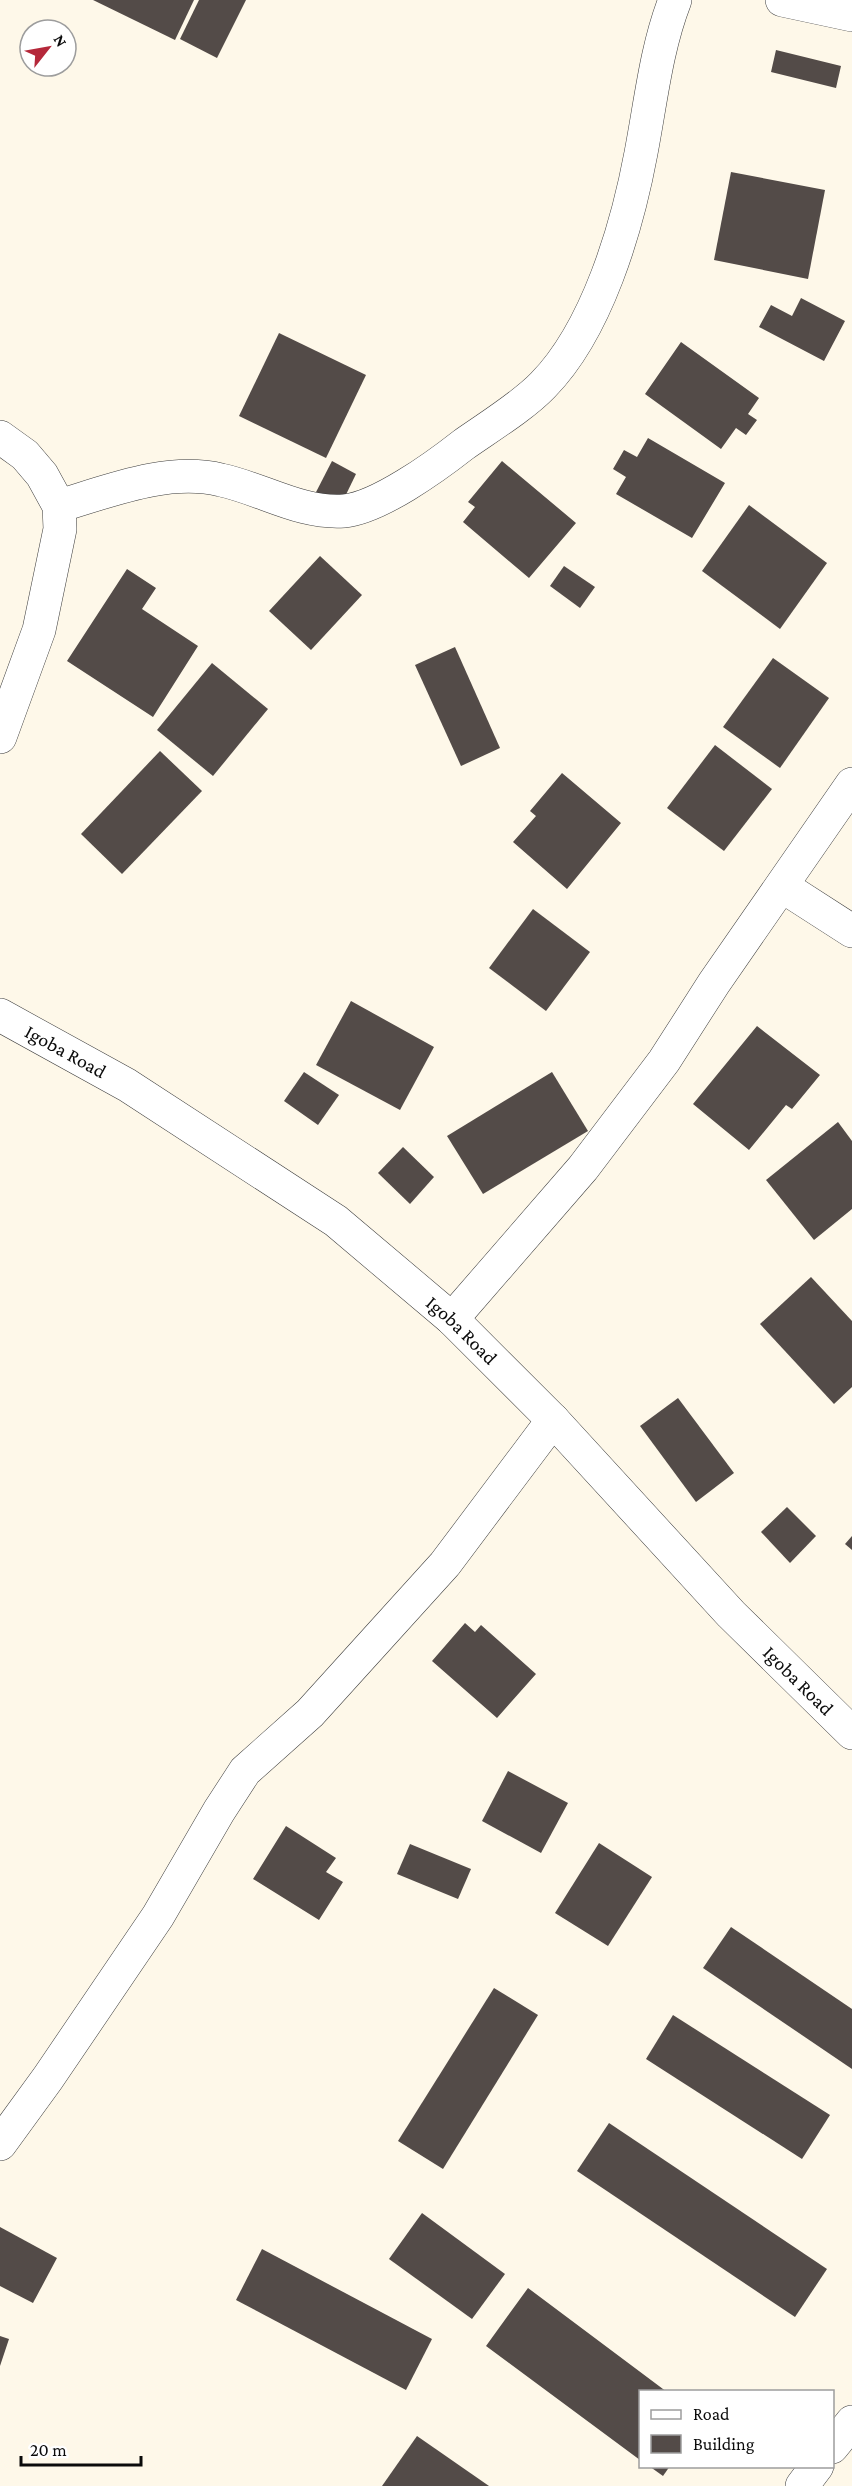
<svg xmlns="http://www.w3.org/2000/svg" width="852" height="2486" font-family="'Crimson Pro',serif">
	<rect width="100%" height="100%" fill="#fef8e9"/>
	<!-- building -->
	<g fill="#534b48">
		<polygon points="93,0 194,0 175,40"/>
		<polygon points="199,0 246,0 217,58 180,39"/>
		<polygon points="776,50 841,66 836,88 771,72"/>
		<polygon points="731,172 825,190 808,279 714,260"/>
		<polygon points="801,298 845,321 824,361 759,327 771,305 792,316"/>
		<polygon points="279,333 366,375 326,458 239,416"/>
		<polygon points="681,342 759,398 748,414 757,420 746,435 736,428 721,449 645,394"/>
		<polygon points="648,438 725,483 692,538 616,494 626,477 613,469 624,450 637,457"/>
		<polygon points="332,461 356,474 339,509 314,496"/>
		<polygon points="502,461 576,523 529,578 463,522 475,507 468,502"/>
		<polygon points="749,505 827,563 780,629 702,571"/>
		<polygon points="320,556 362,595 311,650 269,611"/>
		<polygon points="564,566 595,587 580,608 550,586"/>
		<polygon points="127,569 156,588 142,609 198,646 153,717 67,661"/>
		<polygon points="455,647 500,748 461,766 415,665"/>
		<polygon points="773,658 829,698 780,768 723,727"/>
		<polygon points="212,663 268,709 213,776 157,730"/>
		<polygon points="715,745 772,789 724,851 667,808"/>
		<polygon points="160,751 202,791 122,874 81,834"/>
		<polygon points="562,773 621,823 567,889 513,842 536,816 530,811"/>
		<polygon points="533,909 590,952 546,1011 489,968"/>
		<polygon points="351,1001 434,1047 400,1110 316,1065"/>
		<polygon points="757,1026 820,1075 792,1109 786,1105 749,1150 693,1104"/>
		<polygon points="304,1072 339,1095 318,1125 284,1101"/>
		<polygon points="552,1072 588,1131 483,1194 447,1136"/>
		<polygon points="838,1122 852,1141 852,1209 814,1240 766,1180"/>
		<polygon points="403,1147 434,1177 410,1204 378,1173"/>
		<polygon points="811,1277 852,1321 852,1387 834,1404 760,1324"/>
		<polygon points="678,1398 734,1473 696,1502 640,1426"/>
		<polygon points="787,1507 816,1536 790,1563 761,1532"/>
		<polygon points="852,1536 852,1550 845,1544"/>
		<polygon points="465,1623 475,1632 481,1625 536,1674 497,1718 432,1661"/>
		<polygon points="508,1771 568,1803 541,1853 482,1821"/>
		<polygon points="286,1826 336,1858 326,1872 343,1882 319,1920 253,1879"/>
		<polygon points="599,1843 652,1877 608,1946 555,1913"/>
		<polygon points="410,1844 471,1869 458,1899 397,1874"/>
		<polygon points="731,1927 852,2009 852,2069 703,1968"/>
		<polygon points="494,1988 538,2015 443,2169 398,2141"/>
		<polygon points="673,2015 830,2115 802,2159 646,2059"/>
		<polygon points="609,2123 827,2269 795,2317 577,2171"/>
		<polygon points="422,2213 505,2274 472,2319 389,2259"/>
		<polygon points="0,2227 57,2258 33,2303 0,2286"/>
		<polygon points="262,2249 432,2339 406,2390 236,2300"/>
		<polygon points="528,2288 667,2392 640,2392 640,2460 486,2346"/>
		<polygon points="0,2336 9,2339 0,2366"/>
		<polygon points="417,2436 489,2486 382,2486"/>
		<polygon points="649,2466 670,2466 663,2476"/>
	</g>
	<g fill="none" stroke-linecap="round" stroke-linejoin="round">
		<!-- minor casing -->
		<g stroke="#3e3e3e" stroke-width="34">
			<g id="minor">
				<polyline points="782,0 852,15"/>
				<polyline points="0,437 25,455 42,475 59,506 60,529 39,630 0,737"/>
				<path d="M 59,506 C 109,491 168,467 221,480 C 263,489 300,514 344,511 C 378,508 435,467 463,445 C 487,428 523,406 543,385 C 597,330 627,228 641,153 C 651,101 656,49 675,0"/>
				<polyline points="782,886 852,931"/>
				<polyline points="452,1319 583,1168 664,1061 714,983 852,784"/>
				<polyline points="0,2144 48,2078 158,1916 219,1811 245,1771 310,1713 445,1564 553,1420"/>
				<polyline points="832,2447 852,2422"/>
				<polyline points="802,2486 817,2466"/>
			</g>
		</g>
		<!-- tertiary casing -->
		<g stroke="#3e3e3e" stroke-width="34">
			<g id="tertiary">
				<path id="s1" d="M 0,1015 L 127,1085 L 336,1221 L 452,1319 L 553,1420 L 731,1614 L 852,1733"/>
			</g>
		</g>
		<!-- minor -->
		<use href="#minor" stroke="#fff" stroke-width="33"/>
		<!-- tertiary -->
		<use href="#tertiary" stroke="#fff" stroke-width="33"/>
	</g>
	<g text-anchor="middle" stroke-width="6" stroke-linejoin="round" paint-order="stroke">
		<!-- street labels -->
		<g font-size="20" fill="#0b0b0b" stroke="#fff">
			<text dy="7" stroke="none"><textPath href="#s1" startOffset="75">Igoba Road</textPath></text>
			<text dy="7" stroke="none"><textPath href="#s1" startOffset="561">Igoba Road</textPath></text>
			<text dy="7" stroke="none"><textPath href="#s1" startOffset="1047">Igoba Road</textPath></text>
		</g>
	</g>
	<!-- legend -->
	<rect x="639" y="2390" width="195" height="78" fill="#ffffff" stroke="#9d9d9d" stroke-width="1.5"/>
	<rect x="651" y="2410" width="30" height="9" fill="#ffffff" stroke="#9d9d9d" stroke-width="1.5"/>
	<text x="693" y="2420" font-size="18" fill="#0b0b0b">Road</text>
	<rect x="651" y="2435" width="30" height="18" fill="#534b48" stroke="#9d9d9d" stroke-width="1.5"/>
	<text x="693" y="2450" font-size="18" fill="#0b0b0b">Building</text>
	<!-- north arrow -->
	<g transform="translate(48 48) rotate(59)"><circle r="28" fill="#ffffff" stroke="#9d9d9d" stroke-width="1.5"/>
	<path d="M0-4.5L10 22L0 15L-10 22Z" fill="#b5283a"/>
	<text y="-9" font-size="16" font-weight="bold" text-anchor="middle" fill="#0b0b0b">N</text>
	</g>
	<!-- scale -->
	<path d="M21 2456v9h120v-9" fill="none" stroke="#0b0b0b" stroke-width="3"/>
	<text x="30" y="2456" font-size="18" fill="#0b0b0b" stroke="#ffffff" stroke-width="4.5" paint-order="stroke">20 m</text>
</svg>
